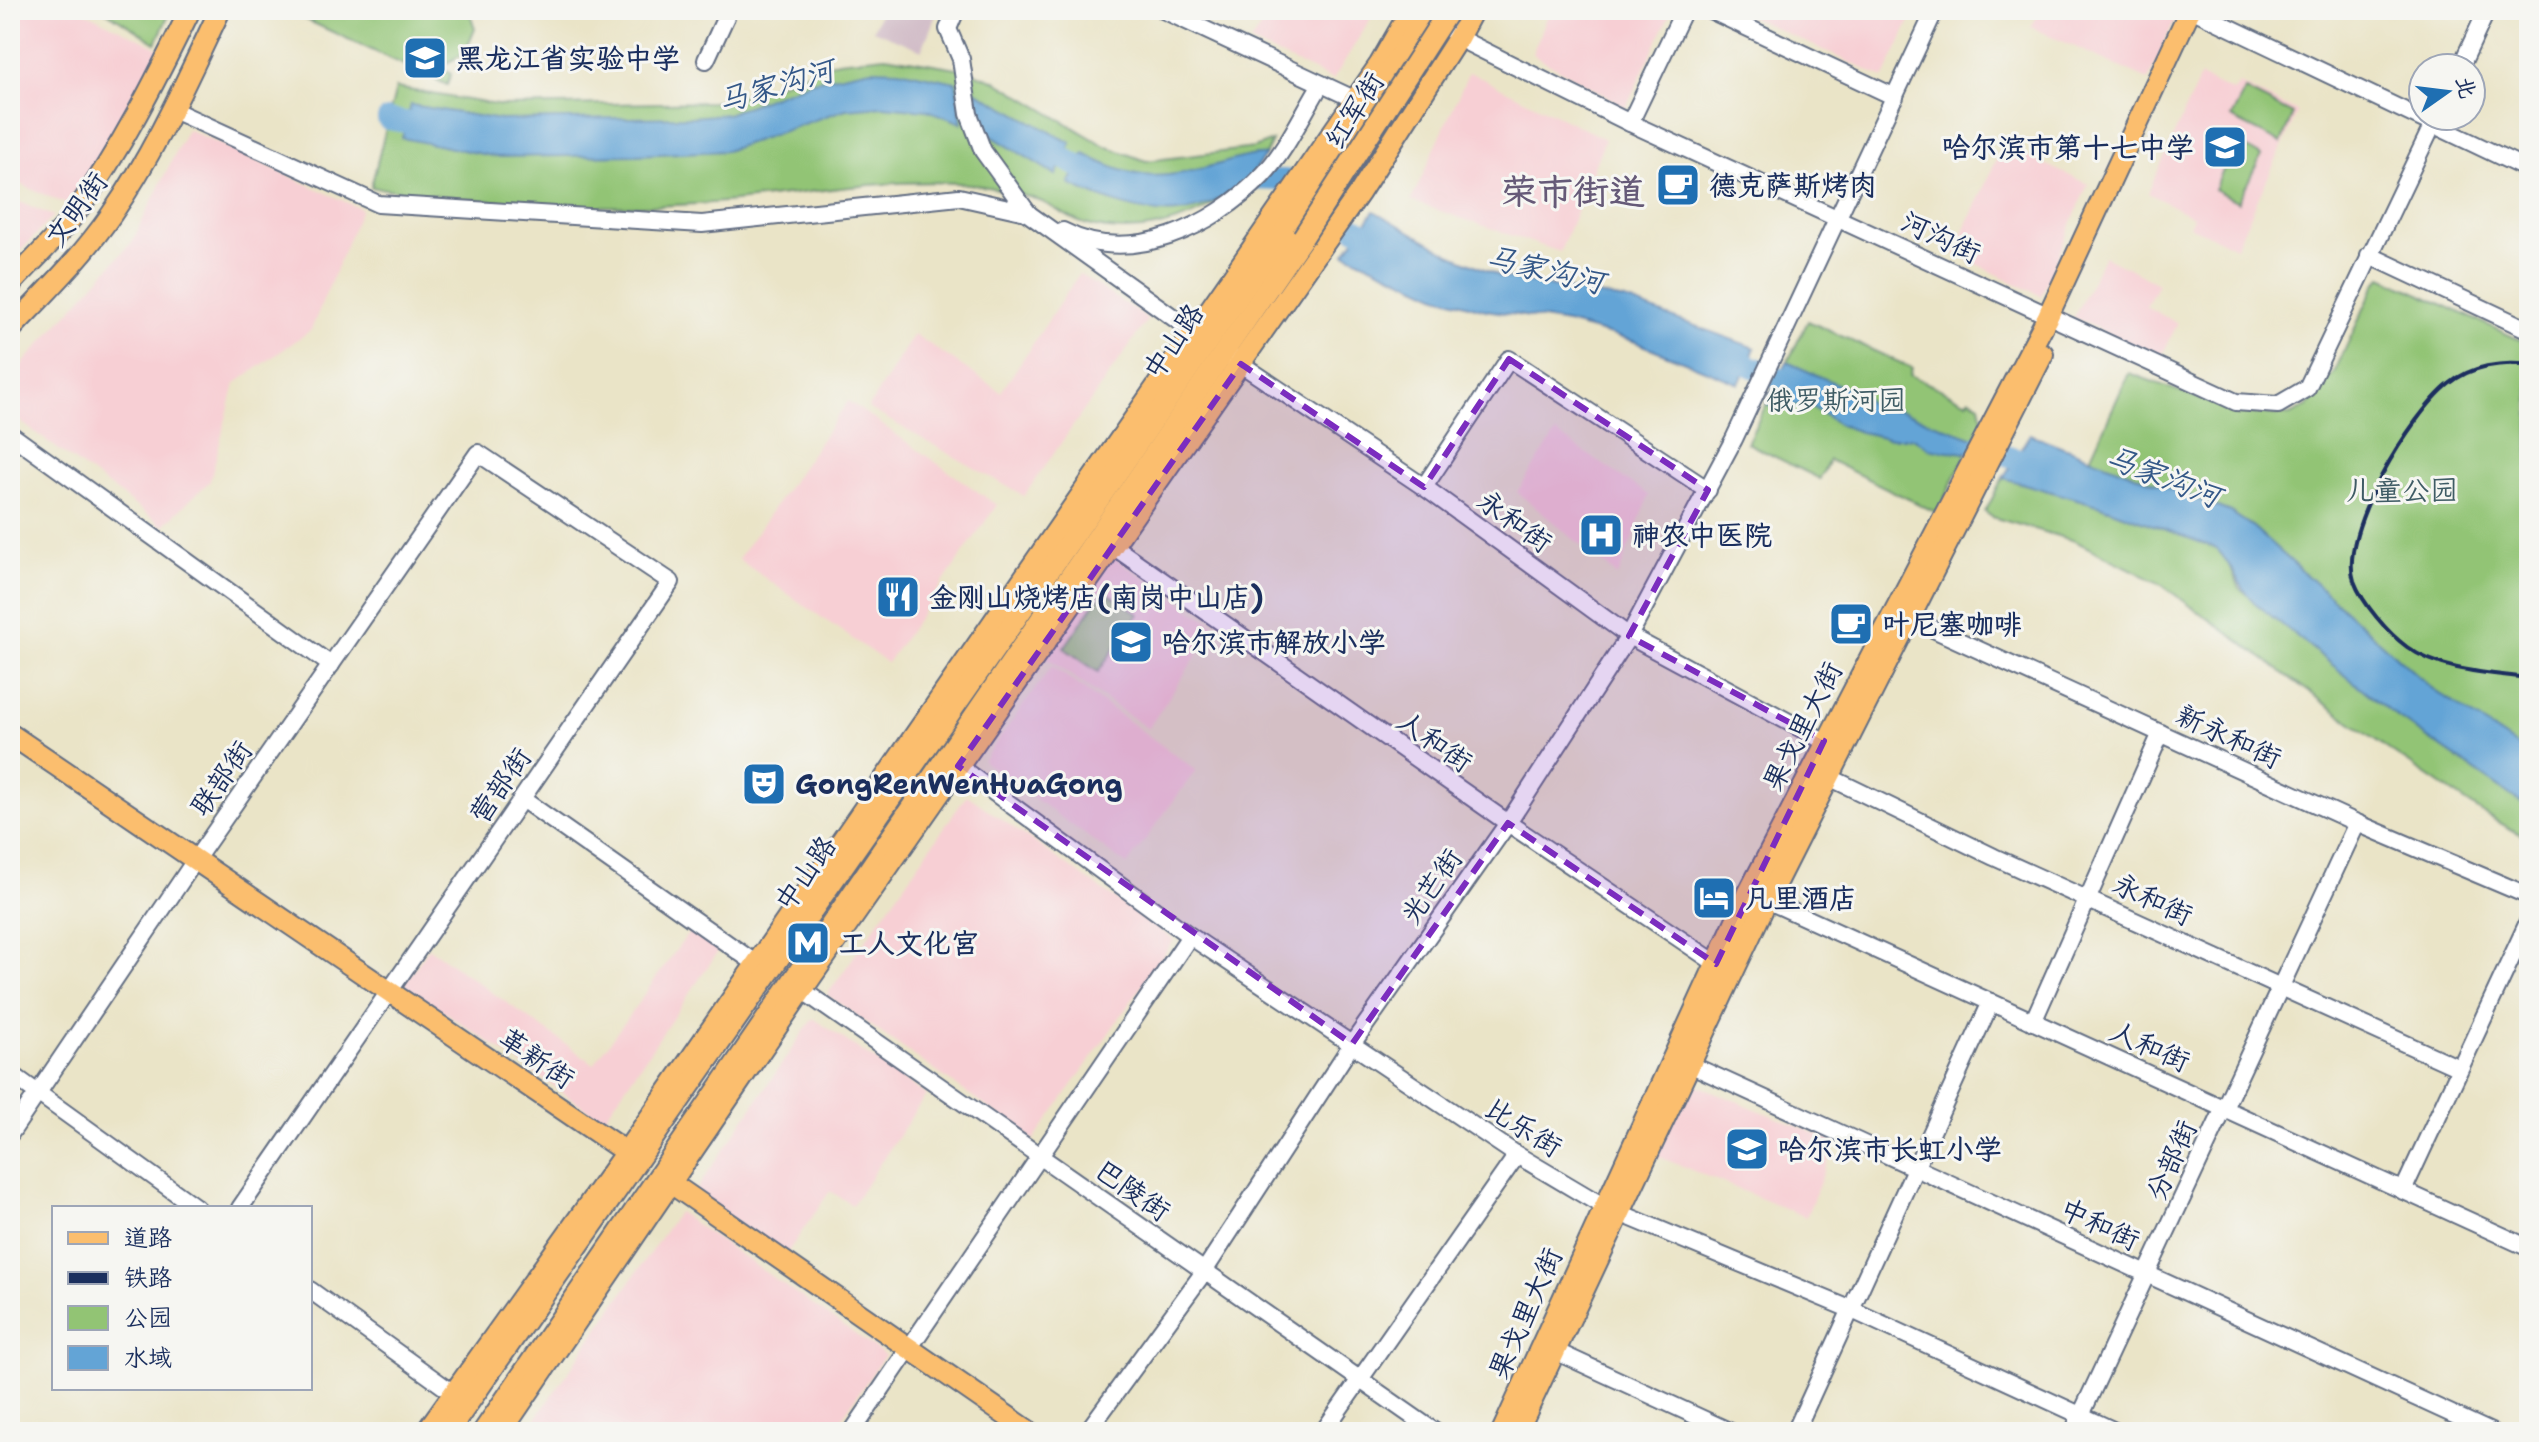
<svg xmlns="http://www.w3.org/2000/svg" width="2539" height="1442" font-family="'Shantell Sans','LXGW WenKai TC',sans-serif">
	<rect width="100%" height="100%" fill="#f6f6f2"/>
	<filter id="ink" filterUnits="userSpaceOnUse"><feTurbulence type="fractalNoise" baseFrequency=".0125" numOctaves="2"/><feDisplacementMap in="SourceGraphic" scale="16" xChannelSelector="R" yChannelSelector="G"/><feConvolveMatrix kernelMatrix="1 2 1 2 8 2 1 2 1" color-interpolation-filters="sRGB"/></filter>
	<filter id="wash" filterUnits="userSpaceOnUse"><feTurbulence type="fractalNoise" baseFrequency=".006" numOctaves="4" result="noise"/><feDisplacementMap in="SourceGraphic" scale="32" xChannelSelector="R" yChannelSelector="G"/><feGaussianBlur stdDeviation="1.8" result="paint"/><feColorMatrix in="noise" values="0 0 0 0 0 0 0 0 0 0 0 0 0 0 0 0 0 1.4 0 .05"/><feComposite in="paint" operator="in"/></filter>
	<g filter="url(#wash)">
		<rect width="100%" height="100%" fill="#eae4c7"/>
		<!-- built -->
		<g fill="#f7cfd4">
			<polygon points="10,10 81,10 162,50 111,142 66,204 10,180"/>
			<polygon points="1273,10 1376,10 1333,80 1250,42"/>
			<polygon points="1550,10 1672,10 1626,107 1532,54"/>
			<polygon points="1736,10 1915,10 1884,78"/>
			<polygon points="2041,10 2162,10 2176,17 2148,80 2031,27"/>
			<polygon points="1469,72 1605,139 1560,252 1411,201"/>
			<polygon points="2200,77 2234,92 2239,84 2298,112 2236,247 2189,226 2193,217 2148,193"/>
			<polygon points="187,129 361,209 311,330 235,384 210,481 163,526 10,414 10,378 132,242"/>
			<polygon points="2003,145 2088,184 2041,296 1954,253"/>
			<polygon points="10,198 54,216 10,262"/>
			<polygon points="2104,256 2158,283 2146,307 2178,323 2160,359 2074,317"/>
			<polygon points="1079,274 1148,319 1024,496 868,408 914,334 1001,392"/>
			<polygon points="848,401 997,505 887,663 738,559"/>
			<polygon points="1556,433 1649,495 1618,576 1517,492"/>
			<polygon points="1113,557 1216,626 1148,729 1046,658"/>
			<polygon points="1052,666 1196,770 1127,865 983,761"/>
			<polygon points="967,795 1174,940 1034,1140 827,995"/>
			<polygon points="695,924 722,946 603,1120 404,984 429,948 594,1064"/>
			<polygon points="813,1018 926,1095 852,1205 830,1191 785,1256 694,1193"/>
			<polygon points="1690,1082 1836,1142 1806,1217 1657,1156"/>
			<polygon points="678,1212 885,1355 832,1432 527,1432"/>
		</g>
		<!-- industrial -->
		<polygon fill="#d2bdc8" points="881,10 938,10 922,50 873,30"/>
		<!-- green -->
		<g fill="#92c474" stroke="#567a69" stroke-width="2">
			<polygon points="104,10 171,10 156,43"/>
			<polygon points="285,10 311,10 326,17 325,10 469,10 475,29 465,53 439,67 451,74 447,85"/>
			<path d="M 885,56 L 963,69 L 996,81 L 1105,146 L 1146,161 L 1254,148 L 1272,141 C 1252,187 1203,217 1155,227 C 1131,232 1100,231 1077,221 C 1061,214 1046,201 1029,197 C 1007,191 979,184 957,183 C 871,178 783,199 697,204 C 588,211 479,203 371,187 L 396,88 L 503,106 L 714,102 L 757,92 L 838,61 Z"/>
			<polygon points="2245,90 2293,114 2281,143 2231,118"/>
			<polygon points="2237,142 2261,156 2238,202 2214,189"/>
			<polygon points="2382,277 2529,344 2529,754 2430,687 2253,527 2230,512 2090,458 2129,373 2239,413 2290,415 2307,406 2334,373 2375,285"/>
			<polygon points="1808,321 1912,368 1910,375 1967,402 1969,398 1980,404 1983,421 1937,513 1829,460 1820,479 1747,443"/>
			<polygon points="2003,478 2098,505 2216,548 2225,557 2240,588 2396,716 2529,808 2529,839 2489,817 2392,752 2159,583 2075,541 1992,517 1985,512"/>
			<polygon points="1104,590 1139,614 1098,672 1064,648"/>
		</g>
		<!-- water -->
		<g fill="#63a4d6" stroke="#3f6a9a" stroke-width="2">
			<polygon points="871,69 898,70 956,82 962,123 927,110 883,106 846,109 726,151 635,155 497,157 402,138 411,105 501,120 692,117 727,114 813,81"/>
			<polygon points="973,90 1071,143 1056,175 985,132"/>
			<path d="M 1084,154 C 1141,184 1163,179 1223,163 C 1237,159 1252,154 1266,155 C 1209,233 1147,220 1069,184 Z"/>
			<polygon points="1374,211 1450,254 1502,277 1625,300 1755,348 1739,384 1633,341 1567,323 1486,310 1438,296 1345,253"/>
			<polygon points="1787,362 1864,396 1874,410 1898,410 1974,438 1966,453 1930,449 1913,438 1888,438 1860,432 1840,425 1809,405 1770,406 1766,402"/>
			<path d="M 2030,434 L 2230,512 L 2253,527 L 2430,687 L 2529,754 L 2529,808 L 2396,716 L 2254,602 C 2238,585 2232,564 2216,548 L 2098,505 L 2003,478 Z"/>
		</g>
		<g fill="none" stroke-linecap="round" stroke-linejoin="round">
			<!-- river -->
			<g stroke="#63a4d6" stroke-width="22">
				<polyline points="388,119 434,127"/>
				<polyline points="1039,145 1104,180"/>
				<polyline points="1241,179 1286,180 1355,228 1387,245"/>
				<polyline points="1722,354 1804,388"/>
				<polyline points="1977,447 2044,466"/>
			</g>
		</g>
	</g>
	<g filter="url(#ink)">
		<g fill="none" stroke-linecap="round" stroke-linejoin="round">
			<!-- minor casing -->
			<g stroke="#636e83" stroke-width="20">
				<g id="minor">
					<polyline points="956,10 948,29 961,59 969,114 983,151 1028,213"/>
					<polyline points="1163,10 1356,100"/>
					<polyline points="1710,10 1895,97"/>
					<polyline points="2193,10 2529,170"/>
					<polyline points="1435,12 1458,38 1630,123 2236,402 2278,405 2307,388 2437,116"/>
					<polyline points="706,60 729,10"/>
					<polyline points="2460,68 2487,10"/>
					<polyline points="173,110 378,204 702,224 959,197 1026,212 1202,338"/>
					<polyline points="1630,123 1684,10"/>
					<path d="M 1063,231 C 1131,267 1214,226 1262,176 C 1286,151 1303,113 1321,84"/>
					<polyline points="2369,255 2529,330"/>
					<polyline points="1232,358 1424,487 1629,636 1824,741"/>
					<polyline points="10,434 331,665"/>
					<polyline points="1424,487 1509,359 1708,490"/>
					<polyline points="1113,546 1508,823 1723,968"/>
					<polyline points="1909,618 2357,823 2529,896"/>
					<polyline points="958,766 1190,936 1517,1155 1603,1206 1852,1310 2117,1432"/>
					<polyline points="1827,776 1994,857 2459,1068"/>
					<polyline points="522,799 755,963"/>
					<polyline points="1758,896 2529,1248"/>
					<polyline points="802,990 1435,1432"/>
					<polyline points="2033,1022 2161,733"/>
					<polyline points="1687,1063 2491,1432"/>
					<polyline points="10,1073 197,1208"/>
					<polyline points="10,1134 196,859 478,453 671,582 240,1208"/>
					<polyline points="2403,1191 2529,920"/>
					<polyline points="310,1290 453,1393"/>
					<polyline points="1555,1351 1731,1432"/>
					<polyline points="852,1432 1190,936"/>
					<polyline points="1087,1432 1201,1276 1352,1044 1508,823 1629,636 1734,439 1935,10"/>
					<polyline points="1323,1432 1517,1155"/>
					<polyline points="1795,1432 1991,1002"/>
					<polyline points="2073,1432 2357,823"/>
				</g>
			</g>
			<!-- major casing -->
			<g stroke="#636e83" stroke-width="24">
				<g id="major">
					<path d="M 10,285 C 32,261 57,238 76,212 C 121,149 156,80 190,10"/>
					<path d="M 10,330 C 45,293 82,257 111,215 C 155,152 187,79 220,10"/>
					<polyline points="10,734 636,1159"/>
					<polyline points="662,1177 1030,1432"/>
					<polyline points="426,1432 626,1152 1380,64 1411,10"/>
					<polyline points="448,1432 1075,534 1326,170 1429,10"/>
					<polyline points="483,1432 1303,237"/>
					<polyline points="501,1432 802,990 1360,192 1458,38 1473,10"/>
					<polyline points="1502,1432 1749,892 2048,316 2190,10"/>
					<polyline points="1517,1432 1767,900 2043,354"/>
				</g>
			</g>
			<!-- minor -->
			<use href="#minor" stroke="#fff" stroke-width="16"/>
			<!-- major -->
			<use href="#major" stroke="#fbbe6e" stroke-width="20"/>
			<!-- rail -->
			<path stroke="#1b2f5e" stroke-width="4" d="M 2529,365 C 2501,361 2471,366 2449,384 C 2412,413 2338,533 2354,581 C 2362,603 2388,633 2407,647 C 2440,671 2489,673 2529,678"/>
			<!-- major-bridge casing -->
			<g stroke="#636e83" stroke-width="24" stroke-linecap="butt">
				<polyline id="major-bridge" points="1303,237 1449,10"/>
			</g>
			<!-- major-bridge -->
			<use href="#major-bridge" stroke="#fbbe6e" stroke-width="20"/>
		</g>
	</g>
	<!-- marked area -->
	<path fill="#7b2cbf" fill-opacity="0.2" stroke="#7b2cbf" stroke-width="6" stroke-dasharray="16 10" stroke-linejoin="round" d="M 1509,359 L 1708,490 L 1629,636 L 1824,741 L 1716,964 L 1508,823 L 1352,1044 L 958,766 L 1241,364 L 1424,487 Z"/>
	<!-- icons -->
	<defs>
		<g id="school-square" transform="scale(2.3)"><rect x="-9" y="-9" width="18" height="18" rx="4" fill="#1f6fb2" stroke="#f6f6f2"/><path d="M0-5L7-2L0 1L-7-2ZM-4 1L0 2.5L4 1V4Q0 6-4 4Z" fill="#fff"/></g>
		<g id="cafe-square" transform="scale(2.3)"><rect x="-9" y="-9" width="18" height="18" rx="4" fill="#1f6fb2" stroke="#f6f6f2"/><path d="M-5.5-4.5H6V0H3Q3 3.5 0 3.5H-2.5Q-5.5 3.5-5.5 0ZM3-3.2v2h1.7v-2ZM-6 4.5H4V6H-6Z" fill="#fff"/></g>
		<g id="hospital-square" transform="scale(2.3)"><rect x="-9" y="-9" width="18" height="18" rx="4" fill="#1f6fb2" stroke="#f6f6f2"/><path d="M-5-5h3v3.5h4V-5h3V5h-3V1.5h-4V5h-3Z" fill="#fff"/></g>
		<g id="restaurant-square" transform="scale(2.3)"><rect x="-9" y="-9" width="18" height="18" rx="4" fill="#1f6fb2" stroke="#f6f6f2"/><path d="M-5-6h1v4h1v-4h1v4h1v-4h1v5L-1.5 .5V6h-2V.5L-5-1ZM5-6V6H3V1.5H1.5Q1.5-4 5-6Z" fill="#fff"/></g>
		<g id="theatre-square" transform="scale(2.3)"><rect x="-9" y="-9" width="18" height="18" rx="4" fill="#1f6fb2" stroke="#f6f6f2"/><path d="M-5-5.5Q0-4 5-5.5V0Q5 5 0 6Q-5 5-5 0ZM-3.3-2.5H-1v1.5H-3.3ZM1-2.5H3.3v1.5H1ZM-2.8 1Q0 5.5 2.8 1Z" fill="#fff"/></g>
		<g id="hotel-square" transform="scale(2.3)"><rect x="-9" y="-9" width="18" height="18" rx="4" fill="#1f6fb2" stroke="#f6f6f2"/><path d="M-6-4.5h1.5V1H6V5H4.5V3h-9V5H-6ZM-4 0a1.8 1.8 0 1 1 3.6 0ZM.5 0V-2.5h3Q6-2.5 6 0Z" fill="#fff"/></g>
		<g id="metro-square" transform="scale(2.3)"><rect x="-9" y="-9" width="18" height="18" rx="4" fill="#1f6fb2" stroke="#f6f6f2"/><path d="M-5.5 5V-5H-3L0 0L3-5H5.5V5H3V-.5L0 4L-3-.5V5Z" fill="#fff"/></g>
	</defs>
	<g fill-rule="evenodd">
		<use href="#school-square" x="425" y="58"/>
		<use href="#school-square" x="2225" y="147"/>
		<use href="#cafe-square" x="1678" y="185"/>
		<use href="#hospital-square" x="1601" y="535"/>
		<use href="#restaurant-square" x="898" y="597"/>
		<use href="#cafe-square" x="1851" y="624"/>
		<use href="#school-square" x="1131" y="642"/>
		<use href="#theatre-square" x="764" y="784"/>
		<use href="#hotel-square" x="1714" y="898"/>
		<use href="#metro-square" x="808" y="943"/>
		<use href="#school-square" x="1747" y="1149"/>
	</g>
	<g text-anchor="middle" stroke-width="6" stroke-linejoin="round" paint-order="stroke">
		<!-- poi labels -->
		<g font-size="28" font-weight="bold" fill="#1b2f5e" stroke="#f6f6f2" text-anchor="start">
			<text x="456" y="68">黑龙江省实验中学</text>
			<text x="2194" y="157" text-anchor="end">哈尔滨市第十七中学</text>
			<text x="1709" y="195">德克萨斯烤肉</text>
			<text x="1632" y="545">神农中医院</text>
			<text x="929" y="607">金刚山烧烤店(南岗中山店)</text>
			<text x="1882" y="634">叶尼塞咖啡</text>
			<text x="1162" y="652">哈尔滨市解放小学</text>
			<text x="795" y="794">GongRenWenHuaGong</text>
			<text x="1745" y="908">凡里酒店</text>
			<text x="839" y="953">工人文化宫</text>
			<text x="1778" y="1159">哈尔滨市长虹小学</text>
		</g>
		<!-- street labels -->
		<g font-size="28" fill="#1b2f5e" stroke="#f6f6f2">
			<text transform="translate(1354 110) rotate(-58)" y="10">红军街</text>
			<text transform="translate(76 209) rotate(-54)" y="10">文明街</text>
			<text transform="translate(1941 237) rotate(25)" y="10">河沟街</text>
			<text transform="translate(1173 341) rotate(-56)" y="10">中山路</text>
			<text transform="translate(1515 521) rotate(36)" y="10">永和街</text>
			<text transform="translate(1802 726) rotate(-63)" y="10">果戈里大街</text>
			<text transform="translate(2229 736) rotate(25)" y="10">新永和街</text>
			<text transform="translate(1435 741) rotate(35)" y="10">人和街</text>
			<text transform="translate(221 778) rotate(-55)" y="10">联部街</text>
			<text transform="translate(500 785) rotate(-55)" y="10">营部街</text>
			<text transform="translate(805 873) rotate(-55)" y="10">中山路</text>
			<text transform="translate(1431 886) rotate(-55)" y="10">光芒街</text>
			<text transform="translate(2153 899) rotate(25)" y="10">永和街</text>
			<text transform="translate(2150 1046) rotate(24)" y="10">人和街</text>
			<text transform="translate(537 1058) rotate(34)" y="10">革新街</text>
			<text transform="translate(1524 1127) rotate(32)" y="10">比乐街</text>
			<text transform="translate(2171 1160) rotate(-66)" y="10">分部街</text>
			<text transform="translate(1133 1190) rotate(35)" y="10">巴陵街</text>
			<text transform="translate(2100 1224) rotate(25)" y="10">中和街</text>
			<text transform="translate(1525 1313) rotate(-66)" y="10">果戈里大街</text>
		</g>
		<!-- park labels -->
		<g font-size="28" fill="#3f5c65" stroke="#f6f6f2">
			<text x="1836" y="410">俄罗斯河园</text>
			<text x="2402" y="500">儿童公园</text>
		</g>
		<!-- water labels -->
		<g font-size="30" font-style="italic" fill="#345888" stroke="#f6f6f2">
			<text transform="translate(776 86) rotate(-16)" y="10">马家沟河</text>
			<text transform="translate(1545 270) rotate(13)" y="10">马家沟河</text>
			<text transform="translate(2163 477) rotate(21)" y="10">马家沟河</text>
		</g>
		<!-- district labels -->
		<g font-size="36" font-weight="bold" fill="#665a78" stroke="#f6f6f2">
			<text x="1573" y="204">荣市街道</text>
		</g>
	</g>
	<!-- margin -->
	<rect width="2539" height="1442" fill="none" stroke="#f6f6f2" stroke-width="40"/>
	<!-- legend -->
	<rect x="52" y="1206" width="260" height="184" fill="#f6f6f2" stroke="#9ea6b7" stroke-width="2"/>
	<rect x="68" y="1232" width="40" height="12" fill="#fbbe6e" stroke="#9ea6b7" stroke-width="2"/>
	<text x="124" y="1246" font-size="24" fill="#1b2f5e">道路</text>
	<rect x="68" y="1272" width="40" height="12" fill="#1b2f5e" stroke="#9ea6b7" stroke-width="2"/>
	<text x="124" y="1286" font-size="24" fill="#1b2f5e">铁路</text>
	<rect x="68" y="1306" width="40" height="24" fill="#92c474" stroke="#9ea6b7" stroke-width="2"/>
	<text x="124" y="1326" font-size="24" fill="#1b2f5e">公园</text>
	<rect x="68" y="1346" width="40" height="24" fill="#63a4d6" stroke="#9ea6b7" stroke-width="2"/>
	<text x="124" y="1366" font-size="24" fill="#1b2f5e">水域</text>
	<!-- north arrow -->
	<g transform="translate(2447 92) rotate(76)"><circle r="38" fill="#f6f6f2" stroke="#9ea6b7" stroke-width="2"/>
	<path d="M0-6L14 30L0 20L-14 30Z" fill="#1f6fb2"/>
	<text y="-12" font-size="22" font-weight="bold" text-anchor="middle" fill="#1b2f5e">北</text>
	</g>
</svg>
